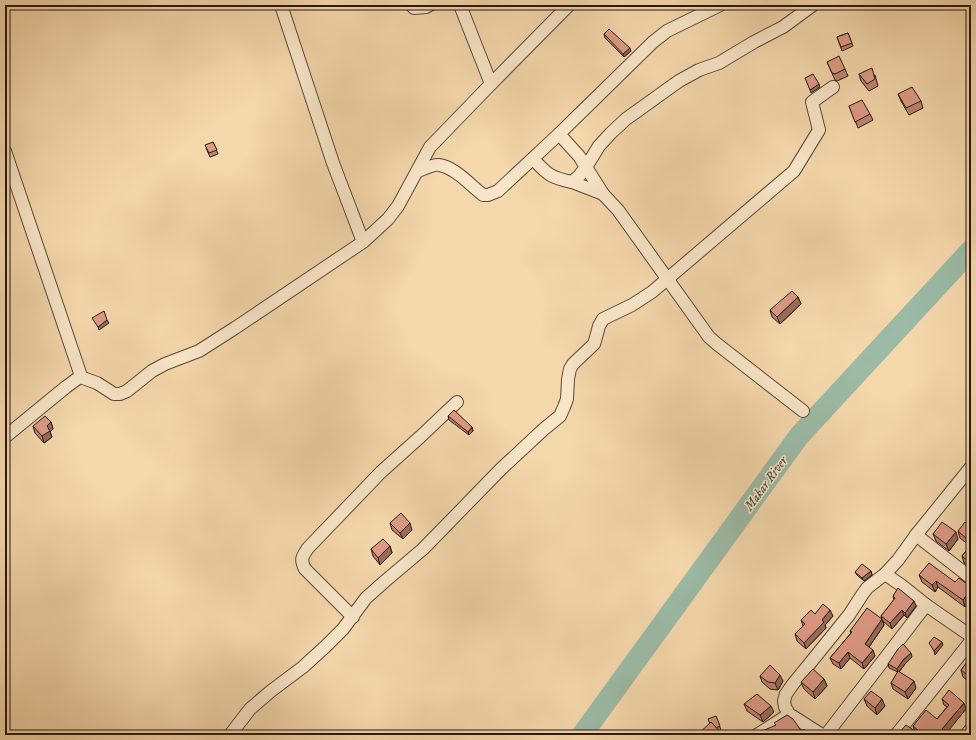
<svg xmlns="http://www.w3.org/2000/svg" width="976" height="740" font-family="'IM FELL DW Pica',serif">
	<rect width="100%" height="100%" fill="#f4d7ab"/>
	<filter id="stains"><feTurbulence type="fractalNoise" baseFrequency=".005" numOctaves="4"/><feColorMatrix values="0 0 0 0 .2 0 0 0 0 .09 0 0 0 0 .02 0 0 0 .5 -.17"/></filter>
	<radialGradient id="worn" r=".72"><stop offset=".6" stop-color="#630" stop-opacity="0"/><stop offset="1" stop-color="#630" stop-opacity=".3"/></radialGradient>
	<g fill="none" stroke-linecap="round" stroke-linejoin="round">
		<!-- river -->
		<polyline stroke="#9cbaa6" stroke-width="21" points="582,735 799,436 971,250"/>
		<!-- minor casing -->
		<g stroke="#5a483a" stroke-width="14">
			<g id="minor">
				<polyline points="281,5 333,163 363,242"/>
				<polyline points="411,5 414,8 426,7 430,5"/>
				<polyline points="460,5 491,84"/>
				<polyline points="5,151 81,376 83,378 97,383 114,394 120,394 127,391 152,371 165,364 199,351 235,328 363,242 388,219 398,206 430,147 491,84 569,5"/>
				<path d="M 533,159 C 547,174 551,178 572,182 L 579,176 L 586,167 L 579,156 L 559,134"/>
				<path d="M 418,171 C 423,169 434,164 439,165 C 455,167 471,186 483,195 L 488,195 L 498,191 L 559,134 L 653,42 L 667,31 L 720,5"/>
				<polyline points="572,182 603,194"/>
				<polyline points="803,411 717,344 709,337 618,210 603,194 586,167 599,146 611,133 626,119 679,81 699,70 719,63 754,42 783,27 813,5"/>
				<polyline points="5,437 66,387 81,376"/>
				<polyline points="916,535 971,467"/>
				<polyline points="885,574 898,560 916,535 971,578"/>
				<path d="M 353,617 L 305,569 C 300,559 302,557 308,548 L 381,472 L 420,437 L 457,402"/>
				<polyline points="230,735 250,709 271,691 303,667 326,646 343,629 366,598 384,582 423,549 501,469 544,429 560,416 564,407 567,399 568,379 570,369 573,364 594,344 595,341 599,326 603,319 632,305 652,292 794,171 819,130 812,102 833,87"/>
				<polyline points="757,735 788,715"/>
				<polyline points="822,735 789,714 785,707 784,701 786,694 793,684 807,667 849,615 862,595 867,588 885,574 901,585 926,605 971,636"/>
				<polyline points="826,735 926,605"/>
				<polyline points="896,735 971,641"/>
				<polyline points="966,735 971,729"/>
			</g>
		</g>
		<!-- minor -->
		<use href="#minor" stroke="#f8e5c8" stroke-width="12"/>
	</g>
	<!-- wall -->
	<g fill="#bf8574" stroke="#261914">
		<polygon points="848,33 853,46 842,51 837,37"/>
		<polygon points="604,34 631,51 624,57 605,38"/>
		<polygon points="827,62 845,69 848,76 837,81 835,80"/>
		<polygon points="859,74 875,75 878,86 869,91 861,81"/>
		<polygon points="898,94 921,101 923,108 909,115 901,101"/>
		<polygon points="849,106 870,114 873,120 858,128"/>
		<polygon points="213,142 218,154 210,157 206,148"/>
		<polygon points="798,297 801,304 780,324 772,317 770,310"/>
		<polygon points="448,416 472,427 473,431 469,435 449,420"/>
		<polygon points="51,422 53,429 50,432 52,437 44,443 35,433 33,426"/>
		<polygon points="390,523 412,530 403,539 392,530"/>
		<polygon points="971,527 971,568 964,563 962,556 970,546 960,538 958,531"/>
		<polygon points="933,534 958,539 949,551 936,541"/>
		<polygon points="390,546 392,553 380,565 373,556 371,549"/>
		<polygon points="871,571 872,575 864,581 857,575 855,572"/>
		<polygon points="919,575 955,582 971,587 971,605 968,603 965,607 938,587 935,592 922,582"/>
		<polygon points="893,596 916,606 907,618 904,615 892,629 883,621 884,625 869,647 875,656 864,669 850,658 841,669 833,664 830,658 851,633 850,631 882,619 881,616 894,600"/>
		<polygon points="815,614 833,616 825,625 826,628 806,649 797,641 795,634 803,626 801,620"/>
		<polygon points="912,657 905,664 899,672 916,688 908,699 893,689 891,683 898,672 889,668 888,664"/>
		<polygon points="971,657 971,683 963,677 961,670"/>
		<polygon points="760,676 783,681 778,690 770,689 762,682"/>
		<polygon points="824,679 827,686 815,699 804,689 801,682"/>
		<polygon points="864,699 885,706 877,715 867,706"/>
		<polygon points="942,699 966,709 946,733 948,735 918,735 915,732 913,726 937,719 947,707 944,705"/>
		<polygon points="744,704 774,712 763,722 747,711"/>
		<polygon points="716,716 721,730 719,731 710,724"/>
	</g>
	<!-- shaded-wall -->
	<g fill="#9b6c5e" stroke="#261914">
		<polygon points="630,48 631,51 624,57 623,54"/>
		<polygon points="819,84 820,87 811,93 810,90"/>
		<polygon points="798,297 801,304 780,324 777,317"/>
		<polygon points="107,320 109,323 99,330 98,327"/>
		<polygon points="51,422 53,429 50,432 52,437 44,443 42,436 47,426"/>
		<polygon points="472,427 473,431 469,435 468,432"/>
		<polygon points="410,523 412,530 403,539 400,533"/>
		<polygon points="956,532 958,539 949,551 946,544"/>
		<polygon points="971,537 971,547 968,540"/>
		<polygon points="390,546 392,553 380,565 378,558"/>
		<polygon points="871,571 872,575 864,581 862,578"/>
		<polygon points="936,581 938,587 935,592 932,585"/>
		<polygon points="966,596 968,603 965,607 963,600"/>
		<polygon points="914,601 916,606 907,618 905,613"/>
		<polygon points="830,610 833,616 825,625 826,628 806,649 804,643"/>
		<polygon points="902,610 904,615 892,629 890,623"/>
		<polygon points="882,619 884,625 867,650 865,644"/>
		<polygon points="942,642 943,645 935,655 934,651"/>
		<polygon points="873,650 875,656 864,669 862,663"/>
		<polygon points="848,652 850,658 841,669 839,663"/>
		<polygon points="911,653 912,657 905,664 898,673 897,669 903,660"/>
		<polygon points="780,675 783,681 778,690 775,683"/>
		<polygon points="824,679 827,686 815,699 813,692"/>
		<polygon points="914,681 916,688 908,699 905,692"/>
		<polygon points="882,699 885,706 877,715 875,708"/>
		<polygon points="964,703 966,709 945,735 942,729"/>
		<polygon points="771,706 774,712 763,722 760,715"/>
		<polygon points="915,731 916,735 912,735"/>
	</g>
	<!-- building -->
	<g fill="#de9b87" stroke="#261914">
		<polygon points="609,29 630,48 623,54 604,34"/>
		<polygon points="848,33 852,43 841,47 837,37"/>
		<polygon points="839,56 845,69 835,74 832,73 827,62"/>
		<polygon points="872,68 875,79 867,84 859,74"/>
		<polygon points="813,74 819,84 810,90 805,78"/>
		<polygon points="912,87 921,101 906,108 898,94"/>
		<polygon points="862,100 870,114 855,122 849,106"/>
		<polygon points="213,142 217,150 209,153 205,145"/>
		<polygon points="792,291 798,297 777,317 770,310"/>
		<polygon points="104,311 107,320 98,327 92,318"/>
		<polygon points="454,410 472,427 468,432 448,416"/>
		<polygon points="45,416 51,422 47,426 50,431 42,436 33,426"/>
		<polygon points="401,513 410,523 400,533 390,523"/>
		<polygon points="942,522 956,532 946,544 933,534"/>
		<polygon points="965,522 971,527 971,537 968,540 958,531"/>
		<polygon points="383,539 390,546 378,558 371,549"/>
		<polygon points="970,546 971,547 971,564 962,556"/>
		<polygon points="929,563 955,582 959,578 971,587 971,601 966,596 963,600 936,581 932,585 919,575"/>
		<polygon points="862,564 871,571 862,578 855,572"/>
		<polygon points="898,588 914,601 905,613 902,610 890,623 881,616 895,598 893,596"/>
		<polygon points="823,604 830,610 822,620 824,622 804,643 795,634 805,624 801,620 811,610 815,614"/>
		<polygon points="867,608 882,619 865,644 873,650 862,663 848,652 839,663 830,658 852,632 850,631"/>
		<polygon points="934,637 942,642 934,651 929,643"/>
		<polygon points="903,644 911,653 903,660 897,669 888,664 898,649"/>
		<polygon points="971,657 971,678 961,670"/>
		<polygon points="770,665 780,675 775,683 768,682 760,676"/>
		<polygon points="813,669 824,679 813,692 801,682"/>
		<polygon points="898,671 914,681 905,692 891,683"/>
		<polygon points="949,690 964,703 942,729 948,735 924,735 913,726 926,710 937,719 949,705 942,699"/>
		<polygon points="871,691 882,699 875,708 864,699"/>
		<polygon points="757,694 771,706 760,715 744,704"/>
		<polygon points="787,715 793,719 802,732 804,729 809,735 756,735 760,732 776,725 774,723"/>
		<polygon points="716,716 720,726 716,728 711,722 710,724 708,719"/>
		<polygon points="711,722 723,735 697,735"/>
		<polygon points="906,725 915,731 912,735 897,735"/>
	</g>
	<g text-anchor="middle" stroke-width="3" stroke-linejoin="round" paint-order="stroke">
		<!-- water labels -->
		<g font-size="13" font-style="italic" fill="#4f5147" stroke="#f8e5c8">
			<text transform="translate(765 483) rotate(-54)" y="5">Makar River</text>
		</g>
	</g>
	<!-- margin -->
	<rect width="976" height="740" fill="none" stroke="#f4d7ab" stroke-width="20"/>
	<rect x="6" y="6" width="964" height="728" fill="none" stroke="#261914" stroke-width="2"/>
	<rect x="10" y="10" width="956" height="720" fill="none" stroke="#261914"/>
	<rect width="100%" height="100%" filter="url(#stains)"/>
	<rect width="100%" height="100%" fill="url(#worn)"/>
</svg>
